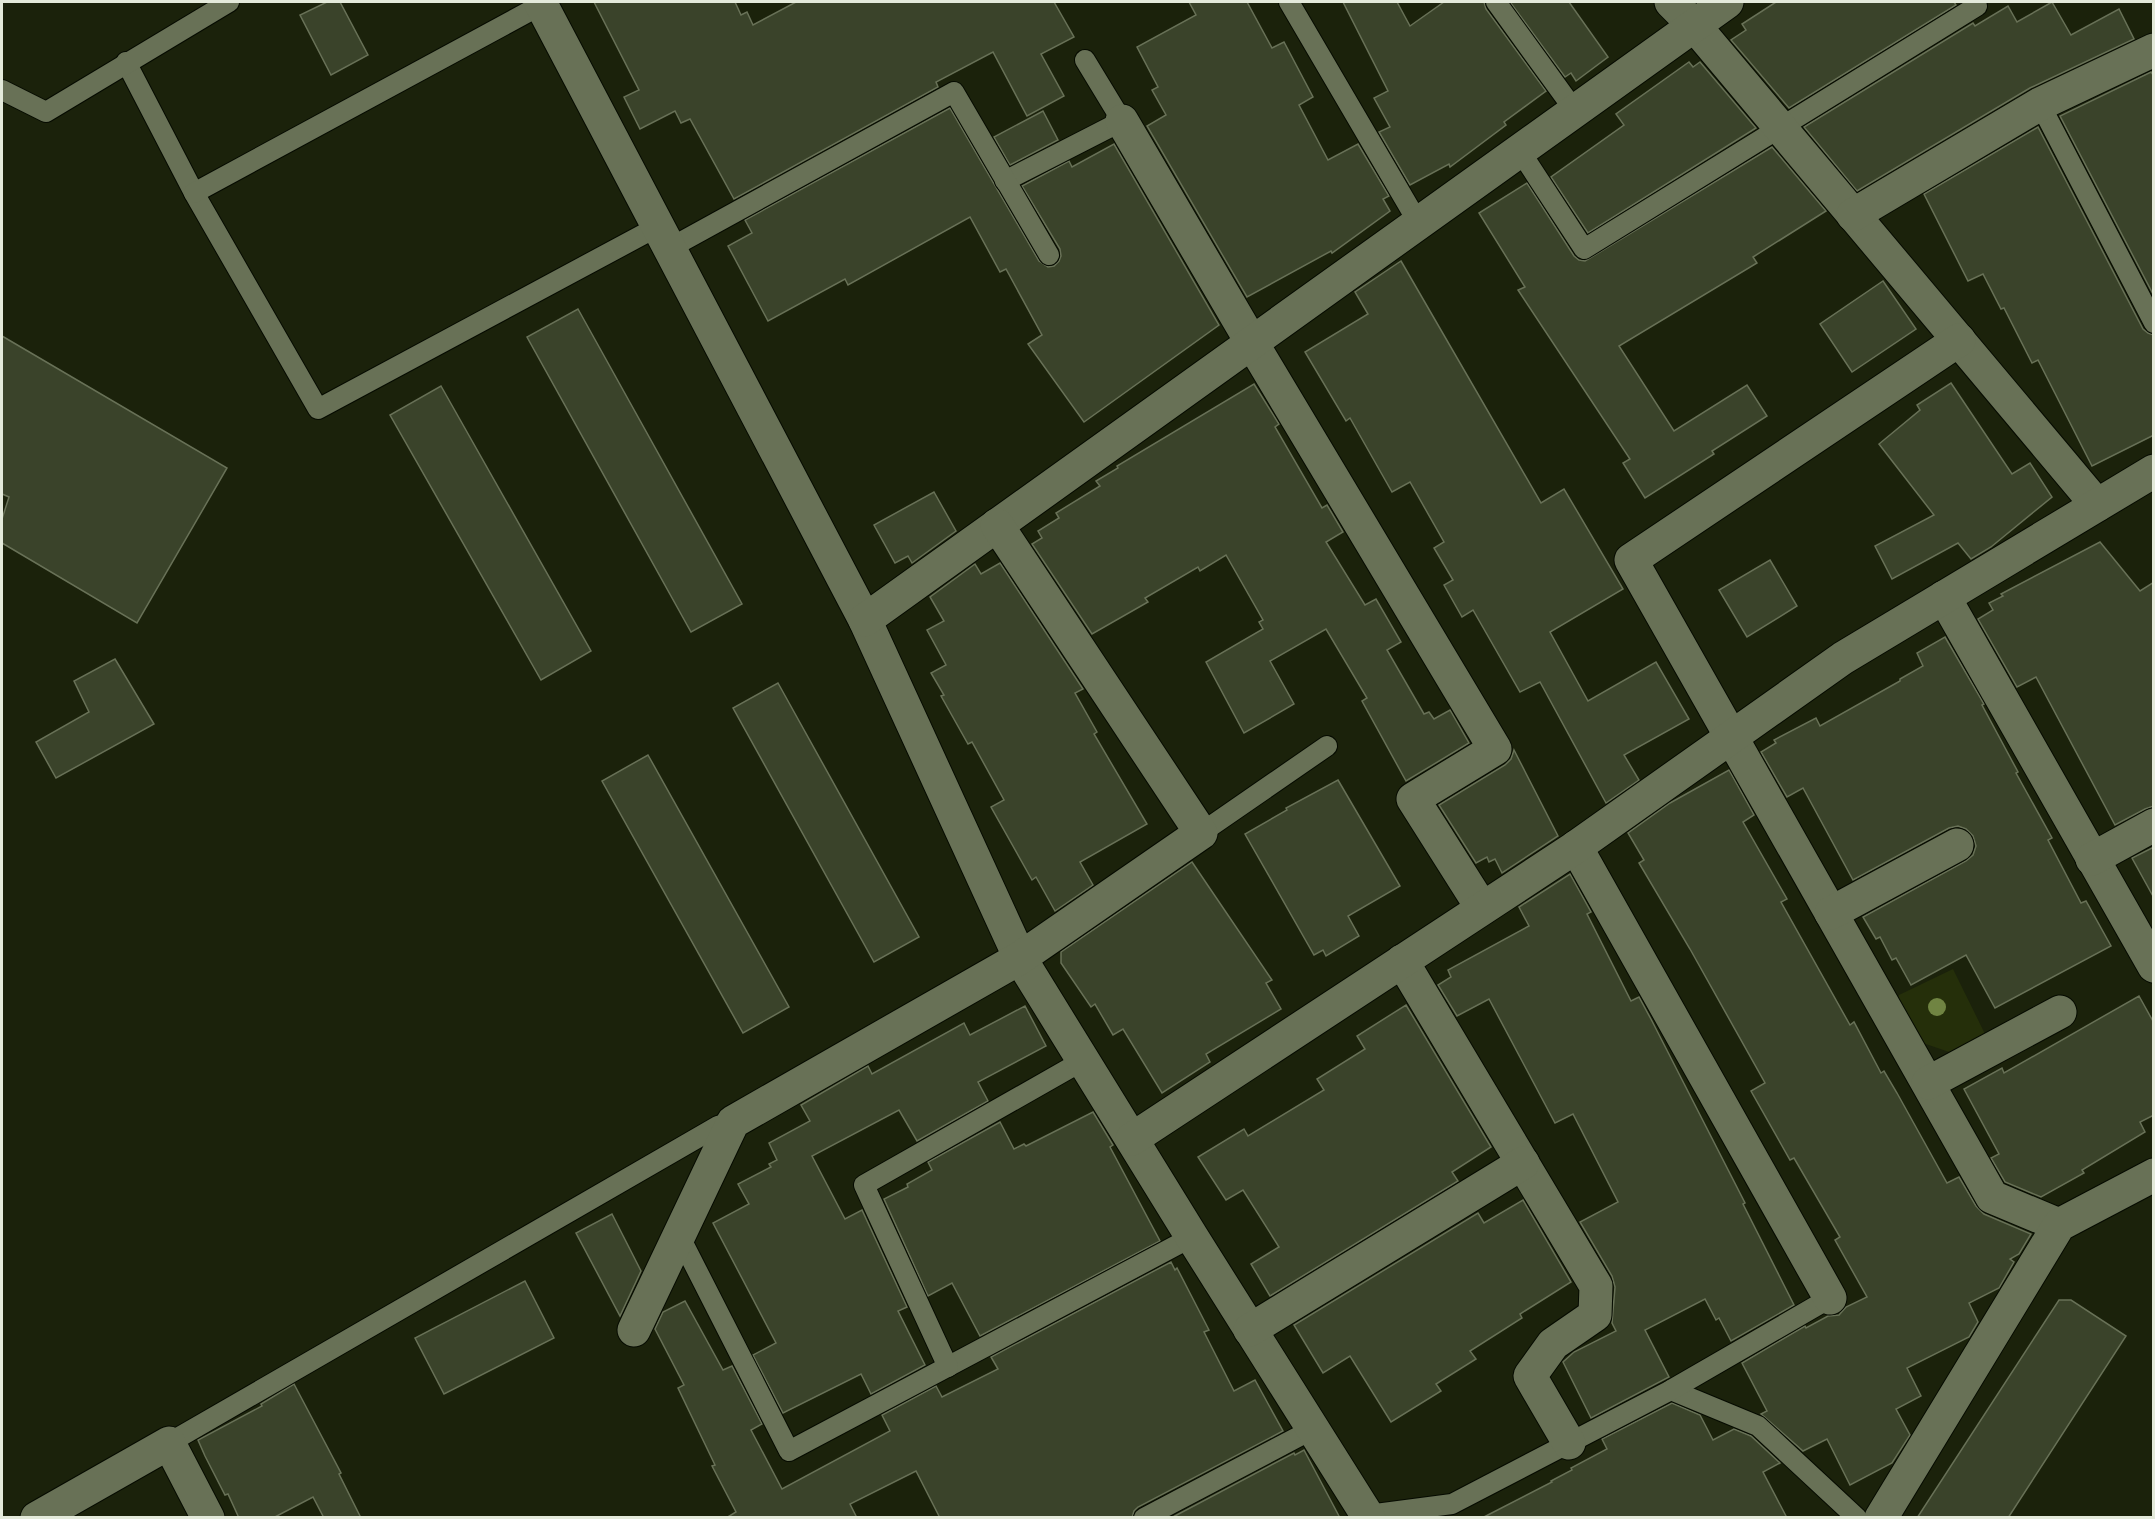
<svg xmlns="http://www.w3.org/2000/svg" width="2155" height="1519" font-family="'Sofia Sans Condensed',sans-serif">
	<rect width="100%" height="100%" fill="#1b220b"/>
	<!-- park -->
	<polygon fill="#252f0a" points="1953,969 1985,1034 1949,1052 1923,1043 1896,1003 1899,995"/>
	<!-- building -->
	<g fill="#3a432a" stroke="#687157" stroke-width="1.5">
		<polygon points="327,2 340,2 368,55 331,75 300,15"/>
		<polygon points="594,2 735,2 741,15 747,12 753,25 796,2 1054,2 1074,37 1041,54 1064,96 1027,116 993,52 936,82 938,87 734,199 690,119 681,123 675,111 640,129 624,97 639,90"/>
		<polygon points="1189,2 1247,2 1272,48 1284,42 1313,97 1299,105 1328,160 1358,144 1389,196 1383,199 1390,211 1332,253 1331,251 1247,297 1147,126 1166,115 1152,90 1158,87 1137,47 1196,15"/>
		<polygon points="1343,2 1397,2 1410,26 1444,2 1484,2 1486,9 1546,91 1504,122 1506,125 1450,167 1449,164 1410,185 1379,132 1390,127 1374,98 1388,91"/>
		<polygon points="1510,2 1569,2 1608,57 1576,81 1571,73 1565,77"/>
		<polygon points="1776,2 1954,2 1956,5 1789,108 1731,40 1746,30 1742,24"/>
		<polygon points="2052,2 2071,35 2119,9 2134,39 2030,88 1857,191 1804,127 1973,23 1975,26 2008,6 2017,22"/>
		<polygon points="1689,62 1693,67 1700,62 1756,128 1588,233 1551,177 1624,125 1616,114"/>
		<polygon points="2151,72 2154,76 2154,296 2060,116"/>
		<polygon points="950,108 1039,261 1048,267 1054,266 1059,261 1061,256 1060,249 1022,186 1069,161 1072,167 1114,144 1219,325 1084,422 1028,344 1042,335 1006,269 1000,272 970,217 848,285 845,279 768,321 728,246 752,233 745,220"/>
		<polygon points="1043,111 1058,140 1010,165 994,137"/>
		<polygon points="2038,127 2143,329 2148,333 2154,335 2154,435 2092,466 2038,360 2032,363 2004,308 2001,309 1983,274 1968,281 1924,194"/>
		<polygon points="1772,147 1826,211 1753,257 1757,263 1619,346 1674,431 1747,385 1767,416 1712,451 1714,454 1645,498 1623,463 1630,459 1518,290 1525,287 1479,213 1527,183 1574,256 1579,260 1585,261"/>
		<polygon points="1401,261 1541,503 1564,489 1623,589 1550,632 1588,701 1656,662 1689,719 1624,755 1639,780 1606,803 1540,682 1520,692 1473,610 1462,617 1444,585 1453,580 1434,548 1444,542 1410,482 1392,492 1350,418 1346,421 1305,352 1368,314 1355,292"/>
		<polygon points="1883,281 1916,329 1852,372 1820,324"/>
		<polygon points="578,309 742,604 691,632 527,337"/>
		<polygon points="2,336 227,468 137,623 2,543 2,519 9,497 2,494"/>
		<polygon points="1951,383 2012,474 2030,463 2052,497 1991,547 1971,559 1958,543 1892,579 1875,546 1934,515 1879,444 1920,410 1917,405"/>
		<polygon points="1254,384 1279,424 1275,427 1322,508 1327,505 1343,532 1326,542 1365,605 1376,599 1401,642 1387,650 1424,714 1429,712 1434,719 1450,710 1469,743 1406,781 1362,701 1367,698 1326,629 1270,661 1294,704 1244,733 1206,662 1263,629 1259,622 1263,620 1226,555 1200,571 1198,567 1145,598 1148,602 1092,634 1032,544 1042,538 1038,531 1059,518 1056,513 1100,486 1096,481 1118,468 1117,466"/>
		<polygon points="441,386 591,651 541,680 390,415"/>
		<polygon points="934,492 956,531 912,563 908,556 895,563 874,525"/>
		<polygon points="2100,542 2140,591 2154,582 2154,806 2145,809 2115,825 2036,677 2017,687 1978,619 1993,610 1989,603 2003,596 2001,594"/>
		<polygon points="1770,560 1797,606 1747,637 1719,590"/>
		<polygon points="1000,563 1083,689 1075,693 1097,732 1094,734 1147,824 1080,862 1093,885 1055,911 1036,877 1032,880 991,807 1004,800 972,742 968,744 941,696 944,695 931,673 946,665 927,630 944,621 930,597 975,564 981,574"/>
		<polygon points="1945,637 1984,704 1982,705 2018,772 2016,773 2052,838 2048,840 2081,903 2086,901 2111,946 1995,1008 1966,955 1911,985 1896,958 1892,960 1880,937 1876,939 1863,917 1966,861 1973,855 1976,846 1973,836 1966,829 1958,826 1949,828 1853,880 1803,788 1787,797 1761,752 1776,743 1774,740 1816,718 1820,726 1900,681 1900,679 1923,666 1917,653"/>
		<polygon points="115,659 154,724 56,778 36,742 89,712 74,681"/>
		<polygon points="778,683 919,937 874,962 733,708"/>
		<polygon points="1514,750 1558,836 1502,873 1495,859 1489,862 1487,857 1476,863 1439,805 1505,765 1511,759"/>
		<polygon points="648,755 789,1007 743,1033 602,781"/>
		<polygon points="1729,770 1754,815 1743,822 1787,899 1781,902 1850,1025 1854,1022 1881,1073 1884,1071 1897,1093 1947,1183 1959,1177 1976,1206 1984,1214 2031,1234 2019,1254 2010,1259 2014,1262 1999,1288 1969,1303 1978,1322 1969,1337 1907,1368 1921,1396 1896,1409 1910,1435 1892,1463 1850,1485 1827,1439 1803,1451 1761,1414 1767,1411 1742,1363 1805,1326 1806,1328 1828,1316 1839,1315 1846,1307 1867,1297 1835,1240 1840,1237 1794,1158 1790,1160 1751,1091 1765,1083 1690,949 1639,863 1644,860 1628,833 1670,803"/>
		<polygon points="1338,780 1400,886 1348,916 1359,936 1326,956 1323,950 1314,955 1245,834 1287,810 1286,808"/>
		<polygon points="2154,847 2154,898 2132,858"/>
		<polygon points="1192,862 1272,980 1266,983 1281,1009 1206,1054 1210,1062 1162,1093 1123,1029 1113,1035 1095,1004 1091,1007 1061,963 1061,952"/>
		<polygon points="1570,874 1591,912 1587,914 1631,1001 1639,997 1652,1021 1745,1203 1743,1204 1794,1305 1731,1341 1719,1318 1716,1320 1705,1299 1645,1330 1669,1377 1591,1418 1563,1362 1574,1352 1616,1331 1612,1323 1615,1287 1612,1276 1580,1222 1618,1202 1573,1114 1555,1123 1489,999 1457,1016 1438,985 1451,977 1448,970 1529,926 1519,907"/>
		<polygon points="2139,996 2154,1023 2154,1115 2140,1122 2145,1132 2082,1170 2084,1173 2041,1197 2005,1182 1991,1158 1999,1154 1964,1089 2002,1068 2004,1073"/>
		<polygon points="1406,1005 1491,1147 1452,1172 1458,1181 1270,1296 1251,1264 1279,1247 1243,1190 1226,1200 1198,1157 1244,1129 1248,1136 1324,1090 1317,1079 1365,1049 1357,1036"/>
		<polygon points="1025,1006 1046,1046 978,1082 988,1101 917,1141 899,1110 812,1156 845,1219 862,1210 907,1307 898,1311 925,1365 871,1394 861,1374 783,1413 753,1355 776,1343 713,1223 749,1204 738,1184 771,1167 769,1164 777,1160 769,1143 810,1121 801,1105 868,1066 872,1074 964,1023 970,1035"/>
		<polygon points="1093,1112 1113,1145 1110,1147 1160,1241 980,1336 952,1283 928,1296 884,1199 908,1187 907,1184 932,1170 928,1162 1000,1122 1014,1149 1024,1144 1026,1146"/>
		<polygon points="1523,1200 1571,1282 1520,1314 1522,1318 1470,1351 1476,1359 1436,1384 1441,1391 1391,1422 1350,1356 1323,1373 1294,1325 1478,1213 1484,1223"/>
		<polygon points="612,1214 641,1271 620,1316 576,1233"/>
		<polygon points="1171,1262 1175,1270 1177,1268 1209,1330 1204,1332 1234,1391 1255,1380 1283,1431 1138,1507 1134,1511 1132,1518 940,1518 916,1471 850,1504 857,1518 726,1518 736,1512 712,1466 715,1465 678,1388 684,1385 655,1329 663,1312 685,1301 723,1370 732,1366 762,1424 751,1430 782,1489 890,1431 882,1415 936,1386 942,1397 998,1369 991,1357"/>
		<polygon points="525,1281 554,1338 444,1394 415,1338"/>
		<polygon points="2059,1300 2071,1300 2126,1336 2008,1518 1917,1518"/>
		<polygon points="294,1384 341,1473 339,1474 361,1518 324,1518 313,1497 273,1518 239,1518 228,1494 225,1495 205,1456 198,1440 262,1406 261,1404"/>
		<polygon points="1672,1403 1700,1415 1713,1440 1734,1429 1751,1436 1780,1463 1763,1472 1787,1518 1482,1518 1552,1482 1551,1481 1572,1470 1571,1468 1607,1449 1602,1439"/>
		<polygon points="1304,1450 1340,1518 1171,1518 1294,1453 1295,1455"/>
	</g>
	<g fill="none" stroke-linecap="round" stroke-linejoin="round">
		<!-- lane casing -->
		<g stroke="#060b00" stroke-width="22">
			<g id="lane">
				<polyline points="1289,2 1419,224"/>
				<polyline points="1496,2 1575,111"/>
				<polyline points="126,62 194,193 318,409 657,227"/>
				<polyline points="2,90 46,112 229,2"/>
				<polyline points="2040,104 2154,323"/>
				<polyline points="1520,151 1584,249 1977,6 1974,2"/>
				<polyline points="1005,181 1122,121 1085,60"/>
				<polyline points="194,193 541,5"/>
				<polyline points="670,248 954,92 1049,255"/>
				<polyline points="1201,833 1327,746"/>
				<polyline points="679,1235 789,1451 1192,1237"/>
				<polyline points="948,1367 864,1185 1084,1060"/>
				<polyline points="1671,1390 1758,1426 1857,1518"/>
				<polyline points="169,1443 718,1126 733,1122"/>
				<polyline points="1368,1515 1452,1504 1671,1390 1830,1298"/>
				<polyline points="1144,1518 1313,1429"/>
			</g>
		</g>
		<!-- street casing -->
		<g stroke="#060b00" stroke-width="35">
			<g id="street">
				<polyline points="540,2 865,620 1020,958 1192,1237 1369,1518"/>
				<polyline points="1671,2 1694,25 2097,505"/>
				<polyline points="1122,121 1252,343 1495,749 1413,799 1482,908"/>
				<polyline points="1853,215 2040,104 2154,50"/>
				<polyline points="1959,340 1631,560 1992,1197 2059,1225"/>
				<polyline points="1944,597 2154,966"/>
				<polyline points="865,620 1727,2"/>
				<polyline points="1576,847 1830,1298"/>
				<polyline points="2092,859 2154,825"/>
				<polyline points="1831,913 1957,845"/>
				<polyline points="1402,961 1596,1286 1595,1315 1553,1344 1530,1376 1569,1443"/>
				<polyline points="1928,1083 2060,1012"/>
				<polyline points="1132,1139 1576,847 1843,658 2154,471"/>
				<polyline points="634,1330 733,1122 1020,958 1201,833 997,525"/>
				<polyline points="1250,1330 1523,1163"/>
				<polyline points="37,1518 169,1443 208,1518"/>
				<polyline points="1881,1518 2059,1225 2154,1175"/>
			</g>
		</g>
		<!-- lane -->
		<use href="#lane" stroke="#687156" stroke-width="20"/>
		<!-- street -->
		<use href="#street" stroke="#687156" stroke-width="33"/>
	</g>
	<!-- trees -->
	<circle fill="#708442" cx="1937" cy="1007" r="9"/>
	<!-- border -->
	<rect width="2155" height="1519" fill="none" stroke="#e4eadb" stroke-width="6"/>
</svg>
